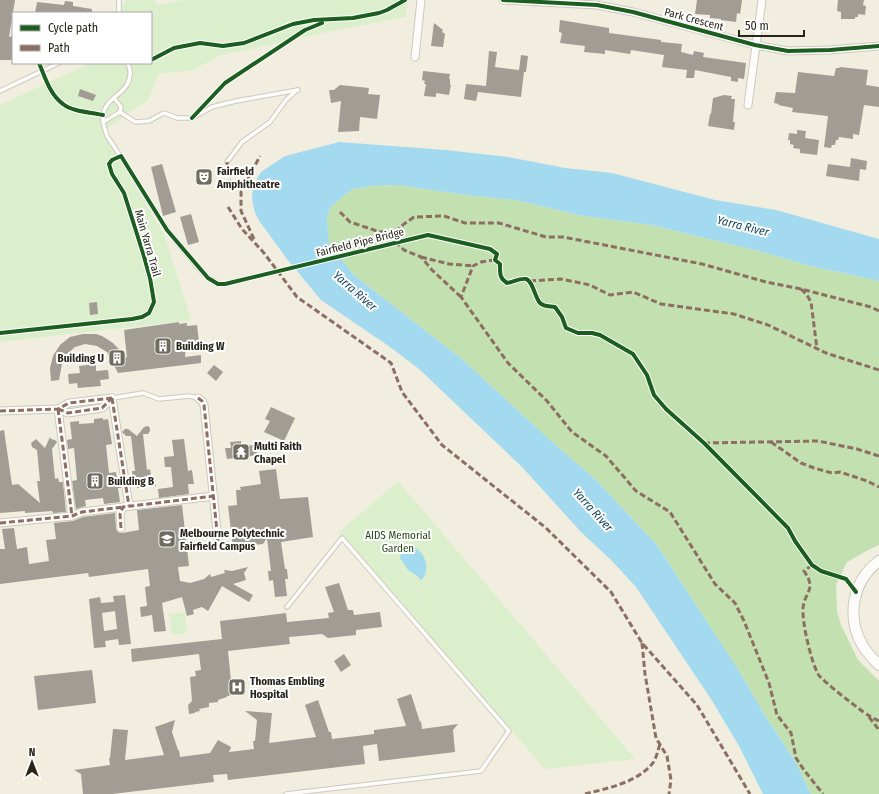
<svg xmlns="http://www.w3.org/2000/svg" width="879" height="794" font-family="'Fira Sans Condensed',sans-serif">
	<rect width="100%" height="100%" fill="#f1eee0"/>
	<!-- green -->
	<g fill="#dcefcc">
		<polygon points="132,0 154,0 158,5 183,0 407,0 406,17 336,30 219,56 193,70 159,74 148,100 102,132 164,234 191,320 0,342 0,105 90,63 151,63 151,13 119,13 125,1"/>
		<polygon points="398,481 635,759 545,769 338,533"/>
		<polygon points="185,612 187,633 172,635 169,614"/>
	</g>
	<!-- forest -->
	<polygon fill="#c2e0b0" points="397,185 466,195 516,200 583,216 651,225 763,252 806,265 879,281 879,545 868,550 847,562 836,585 837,611 841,625 858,660 879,681 879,794 811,794 794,759 764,714 741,674 657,545 597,481 550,440 463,360 354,275 329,244 327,217 331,207 342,197 353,189 372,186"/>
	<!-- water -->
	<g fill="#a3daef">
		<polygon points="339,142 446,150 508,157 565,168 612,173 715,200 776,210 879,239 879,281 806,265 763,252 651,225 583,216 516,200 466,195 397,185 372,186 353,189 342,197 331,207 327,217 329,244 354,275 463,360 550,440 597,481 657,545 741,674 764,714 794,759 811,794 763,794 739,746 711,699 636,587 612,561 581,532 522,467 419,369 390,347 321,300 287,259 260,222 255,213 252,199 253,185 261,172 285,156"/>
		<path d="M 405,547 C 410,547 414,546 417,549 C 427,556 430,573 421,580 L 416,575 L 408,570 L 400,558 L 401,551 Z"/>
	</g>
	<!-- building -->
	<g fill="#a19c94" fill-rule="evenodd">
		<polygon points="0,0 15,0 9,37 13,36 13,60 0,60"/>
		<polygon points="697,0 742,0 740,14 737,13 736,22 721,20 721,19 710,18 710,15 695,14"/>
		<polygon points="838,0 864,0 863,5 866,6 865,15 858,14 858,17 855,17 855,19 841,19 841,12 837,11"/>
		<polygon points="65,1 73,2 73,6 92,9 92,13 35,13 37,2 64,5"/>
		<polygon points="560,20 609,28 609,33 661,40 661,42 682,44 681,52 693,55 694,51 704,53 703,57 746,63 744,79 738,78 738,82 731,81 731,77 695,70 694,78 686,78 687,70 662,67 664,55 631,50 630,54 605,50 605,54 584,52 585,46 560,43 562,33 559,32"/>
		<polygon points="434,23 443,30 442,32 445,34 443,47 431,46"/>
		<polygon points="489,51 497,52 495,67 519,70 521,55 528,56 526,72 524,72 521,97 478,92 476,101 464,99 466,84 486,86"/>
		<polygon points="840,67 868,70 866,85 879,87 879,107 864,105 859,135 853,134 853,139 839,137 838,140 836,140 835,145 832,145 831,148 824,147 828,116 792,112 793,108 778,105 779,104 774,103 776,92 795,93 798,72 834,76 836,68 839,68"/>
		<polygon points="423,71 450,74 449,79 450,79 450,85 451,85 449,95 436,93 436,97 424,96 426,84 424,84 425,81 422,80"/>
		<polygon points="340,85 369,88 368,94 380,95 377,119 360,117 359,131 338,132 341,101 331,103 329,90 334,90"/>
		<polygon points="80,89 96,95 93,101 78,96"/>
		<polygon points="724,95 732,96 731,99 735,99 733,122 735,122 734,130 708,126 710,114 711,114 713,98"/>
		<polygon points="797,130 806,131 805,138 819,140 817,155 800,153 800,149 793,148 794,145 790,144 790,140 788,140 789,133 797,134"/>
		<polygon points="851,158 867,161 866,170 860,169 859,181 826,176 828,164 850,167"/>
		<polygon points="162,164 176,212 163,216 151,167"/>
		<polygon points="191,214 199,242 188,245 180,217"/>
		<polygon points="97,302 98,314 90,315 89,303"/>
		<polygon points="179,322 179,324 187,323 187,326 197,325 199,342 186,343 185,357 201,355 201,363 118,373 107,352 97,346 85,344 75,347 67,354 62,364 59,380 51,381 50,368 53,356 60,345 70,337 83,334 96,334 102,336 113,343 127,358 124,330"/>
		<polygon points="96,364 96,371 108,370 109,379 100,380 101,386 78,388 77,383 69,384 68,374 80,373 79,366"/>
		<polygon points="214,365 223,372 216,381 207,373"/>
		<polygon points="271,407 295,418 284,441 264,432 270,421 265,419"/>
		<polygon points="103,418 103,420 108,419 112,444 106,445 109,473 116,472 117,480 120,480 121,488 118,488 120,502 104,504 103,498 85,500 86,506 76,509 72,481 77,480 74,448 68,449 67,440 72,439 70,422 79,421 79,424 94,423 94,419"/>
		<polygon points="148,426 150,428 150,431 148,434 143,434 147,470 150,469 151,476 155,476 156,486 137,488 137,486 131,487 130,478 133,478 132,471 135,471 131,436 126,436 122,432 125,429 128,429 137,436 144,427"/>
		<polygon points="4,430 12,485 18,484 40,503 37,481 40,481 37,450 32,447 31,443 36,439 45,448 50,437 51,439 55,440 57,442 52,449 55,479 58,478 59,482 63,482 66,512 53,513 52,511 25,513 25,511 0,513 0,431"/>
		<polygon points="184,439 188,471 192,470 194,484 188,484 189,494 159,498 158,489 173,487 171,467 165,467 164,457 174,456 172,440"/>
		<polygon points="241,441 241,446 256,445 257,455 227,459 225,448 231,448 230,442"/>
		<polygon points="276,469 280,499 308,497 313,537 281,542 285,569 287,569 288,579 285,579 287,596 275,597 273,580 269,581 268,571 271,571 267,538 263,544 233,547 228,506 237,505 236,490 241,490 240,487 261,484 259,471"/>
		<polygon points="182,505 189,566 178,567 180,581 190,583 204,579 210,574 211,577 225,573 224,570 232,571 248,567 244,573 246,580 233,584 253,595 249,602 222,586 208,611 202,607 193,610 194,614 187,616 182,597 162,603 166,631 154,632 152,615 141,617 140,607 147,606 145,587 150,586 148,569 89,577 88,573 0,584 0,549 5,549 2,529 14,528 17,549 27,547 29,564 49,561 46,540 56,539 54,523 73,521 83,517 115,513 116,529 118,532 122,533 139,530 137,510"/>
		<polygon points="339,583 348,610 353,610 354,615 380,612 382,627 356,630 356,635 328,638 322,634 289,637 290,644 228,651 231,681 235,682 236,694 227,696 227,697 218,700 218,702 209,703 209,707 199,709 200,711 195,712 195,713 189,714 188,705 192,701 190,677 196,676 195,671 201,670 199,654 132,662 131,649 222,639 220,621 286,613 287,622 329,618 328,613 334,612 325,587"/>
		<path d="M 125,595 L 131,644 L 119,645 L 118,639 L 105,641 L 106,647 L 94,648 L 89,599 L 100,597 L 101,603 L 114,602 L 113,596 ZM 115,611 L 117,629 L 104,631 L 102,613 Z"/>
		<polygon points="344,654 351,665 341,672 334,661"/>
		<polygon points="92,670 96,703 38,710 34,676"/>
		<polygon points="411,694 420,722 421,721 422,729 458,724 453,730 455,752 379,761 377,744 363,746 365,764 228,780 227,774 213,775 214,782 112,794 83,794 81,774 74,770 110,765 109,758 110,758 113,729 128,730 125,760 164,755 155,727 175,720 172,732 178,750 179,750 180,757 210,753 218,740 231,747 229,752 254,749 253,741 255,741 257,720 245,711 272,713 269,743 316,737 305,705 318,700 329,732 331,732 332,739 374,734 374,730 406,726 397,699"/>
	</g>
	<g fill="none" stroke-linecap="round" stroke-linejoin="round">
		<!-- lane casing -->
		<g stroke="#ccc9be" stroke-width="5.5">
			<g id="lane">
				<polyline points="119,0 119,13"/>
				<path d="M 128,63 C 129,67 131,71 130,75 C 128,95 106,96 103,115 C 102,122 105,129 107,136 C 135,176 157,221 190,258 C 197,267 204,276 214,281"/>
				<polyline points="0,91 59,63"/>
				<polyline points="114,98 121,107 120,112"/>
				<polyline points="120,112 135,122 149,121 164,113 177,118 192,118 212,107 236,101 298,90"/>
				<polyline points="103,122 120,112"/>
				<polyline points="227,162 242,142 270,122 286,100 297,90"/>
				<polyline points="113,398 143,393 159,399 189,396 198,398"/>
				<polyline points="286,794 481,771 509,731 342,538 287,607"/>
			</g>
		</g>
		<!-- street casing -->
		<g stroke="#ccc9be" stroke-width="9">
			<g id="street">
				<polyline points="503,0 597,5 633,12 755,45 788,51 830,50 879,46"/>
				<polyline points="415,57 421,0"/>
				<polyline points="748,105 762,0"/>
				<polyline points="112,398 129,506"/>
				<polyline points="198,398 202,401 204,405 218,541"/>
				<polyline points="58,409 72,516"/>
				<polyline points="58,409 68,413 102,408 112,398"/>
				<polyline points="0,411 58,409 69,403 112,398"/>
				<polyline points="0,523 72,516 82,512 123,507"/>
				<polyline points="121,528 120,514 123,507 214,496"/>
			</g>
		</g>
		<!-- secondary casing -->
		<g stroke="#ccc9be" stroke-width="12">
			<path id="secondary" d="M 879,561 C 852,581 846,618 863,646 C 867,653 873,659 879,665"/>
		</g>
		<!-- lane -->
		<use href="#lane" stroke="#fdfcfa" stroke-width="3.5"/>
		<!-- street -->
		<use href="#street" stroke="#fdfcfa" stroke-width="7"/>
		<!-- secondary -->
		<use href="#secondary" stroke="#fdfcfa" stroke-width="10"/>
		<!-- quiet -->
		<g stroke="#8d6e63" stroke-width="3" stroke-dasharray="6 3" stroke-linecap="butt">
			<polyline points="227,162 231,188"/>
			<polyline points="228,207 242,229 264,253 297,297 391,363 402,392 442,445 546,528 611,592 642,643 697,705 750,794"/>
			<polyline points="340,212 350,222 377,231 393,234"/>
			<polyline points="254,239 241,211 241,192 260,156"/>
			<polyline points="421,257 449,264 473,266"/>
			<polyline points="495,260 481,262 473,266 461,297 508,363 547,401 572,432 606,456 636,491 670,512 715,584 735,603 744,621 769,683 777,715 791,733 796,758 804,770 823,794"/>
			<polyline points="530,281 561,279 590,285 610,295 633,292 661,304 734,314 768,325 826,353 879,370"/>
			<polyline points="801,289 807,295 811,302 817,349"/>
			<polyline points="461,297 432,270 421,257 404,250 393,240 393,234 404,224 414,217 444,216 465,223 499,223 546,237 563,237 702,264 766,282 801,289 871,307 879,311"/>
			<polyline points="112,398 129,506"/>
			<polyline points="198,398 202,401 204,405 218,541"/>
			<polyline points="58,409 72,516"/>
			<polyline points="58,409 68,413 102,408 112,398"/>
			<polyline points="0,411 58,409 69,403 112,398"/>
			<polyline points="771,442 801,463 814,468 832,473 840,472 867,481 879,487"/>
			<polyline points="704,443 818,441 857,449 879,456"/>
			<polyline points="0,523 72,516 82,512 123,507"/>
			<polyline points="121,528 120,514 123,507 214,496"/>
			<path d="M 812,565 L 804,571 C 817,590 805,591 803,608 C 802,623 811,661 818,674 C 820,679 861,711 868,715 C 871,717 875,719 879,721"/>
			<polyline points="642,643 645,674 656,738 667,756 671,780 669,794"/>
			<polyline points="869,717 879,730"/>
			<path d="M 585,794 C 608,788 636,783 652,764 C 656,760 658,750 660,744"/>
		</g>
		<!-- cycleway casing -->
		<g stroke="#fff" stroke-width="6">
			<g id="cycleway">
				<polyline points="503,0 597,5 633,12 755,45 788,51 830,50 879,46"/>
				<polyline points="151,60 174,48 200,43 223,46 244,43 293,24 314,20 353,18 379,13 387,10 405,0"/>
				<path d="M 39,63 C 45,77 50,95 63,104 C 73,112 90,112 103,115"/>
				<polyline points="192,118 225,83 305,30 322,23"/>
				<path d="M 0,333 L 132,319 L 142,317 L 149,313 L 154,302 L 150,278 L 143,253 L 124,193 L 112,174 L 109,164 L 112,160 L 121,156 L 167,230 L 208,278 L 218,284 L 225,284 L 428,235 L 490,249 L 497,254 L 495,260 L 500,264 C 500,273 499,278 507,283 C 513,282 520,278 526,279 C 533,281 535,298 540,303 C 544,307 550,306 555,307 L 562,317 L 566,328 L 578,333 L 592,333 L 600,335 L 633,354 L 647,375 L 654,395 L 666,409 L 704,443 L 788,528 L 795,541 L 812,565 L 821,571 L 846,579 L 856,592"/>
			</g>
		</g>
		<!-- cycleway -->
		<use href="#cycleway" stroke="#1b5e20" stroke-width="4"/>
	</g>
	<!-- icons -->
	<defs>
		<g id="theatre-square" transform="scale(0.9)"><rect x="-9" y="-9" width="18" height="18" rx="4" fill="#6e6b60" stroke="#fff"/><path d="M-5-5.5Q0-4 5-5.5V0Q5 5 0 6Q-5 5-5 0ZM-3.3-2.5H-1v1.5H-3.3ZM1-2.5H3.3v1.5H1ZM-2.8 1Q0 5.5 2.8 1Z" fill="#fff"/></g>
		<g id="building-square" transform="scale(0.9)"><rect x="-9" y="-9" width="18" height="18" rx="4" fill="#6e6b60" stroke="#fff"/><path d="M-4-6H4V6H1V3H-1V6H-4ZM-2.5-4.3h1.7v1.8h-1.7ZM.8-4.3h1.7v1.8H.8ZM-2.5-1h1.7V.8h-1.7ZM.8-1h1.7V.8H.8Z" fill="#fff"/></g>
		<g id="temple-square" transform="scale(0.9)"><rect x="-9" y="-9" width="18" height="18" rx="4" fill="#6e6b60" stroke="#fff"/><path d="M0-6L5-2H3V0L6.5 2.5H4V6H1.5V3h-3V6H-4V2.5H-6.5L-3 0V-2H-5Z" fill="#fff"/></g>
		<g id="university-square" transform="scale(0.9)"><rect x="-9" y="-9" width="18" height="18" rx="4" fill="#6e6b60" stroke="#fff"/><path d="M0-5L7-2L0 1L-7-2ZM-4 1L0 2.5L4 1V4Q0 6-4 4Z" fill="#fff"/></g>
		<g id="hospital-square" transform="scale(0.9)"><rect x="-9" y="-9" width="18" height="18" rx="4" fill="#6e6b60" stroke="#fff"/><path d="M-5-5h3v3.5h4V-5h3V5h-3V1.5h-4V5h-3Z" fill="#fff"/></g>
	</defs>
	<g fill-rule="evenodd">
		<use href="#theatre-square" x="204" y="177"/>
		<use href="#building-square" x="163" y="346"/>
		<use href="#building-square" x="117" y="358"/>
		<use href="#temple-square" x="241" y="452"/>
		<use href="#building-square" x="95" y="481"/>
		<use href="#university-square" x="167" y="539"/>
		<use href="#hospital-square" x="237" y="687"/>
	</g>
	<g text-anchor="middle" stroke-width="4" stroke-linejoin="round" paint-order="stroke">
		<!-- street labels -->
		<g font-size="11" fill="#27251b" stroke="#fff">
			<text transform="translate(694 19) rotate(15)" y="4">Park Crescent</text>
			<text transform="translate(360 242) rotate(-14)" y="4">Fairfield Pipe Bridge</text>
			<text transform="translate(148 243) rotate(74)" y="4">Main Yarra Trail</text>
		</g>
		<!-- poi labels -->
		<g font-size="11" font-weight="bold" fill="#27251b" stroke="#fff" text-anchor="start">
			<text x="217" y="175">Fairfield<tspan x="217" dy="13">Amphitheatre</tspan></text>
			<text x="176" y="350">Building W</text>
			<text x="104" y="362" text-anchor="end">Building U</text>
			<text x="254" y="450">Multi Faith<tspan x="254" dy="13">Chapel</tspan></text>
			<text x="108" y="485">Building B</text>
			<text x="180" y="537">Melbourne Polytechnic<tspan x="180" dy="13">Fairfield Campus</tspan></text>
			<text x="250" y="685">Thomas Embling<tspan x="250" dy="13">Hospital</tspan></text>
		</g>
		<!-- park labels -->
		<g font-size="11" fill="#234714" stroke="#fff">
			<text x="398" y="539">AIDS Memorial<tspan x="398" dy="13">Garden</tspan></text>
		</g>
		<!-- water labels -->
		<g font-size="12" font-style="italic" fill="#174659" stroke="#fff">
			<text transform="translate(743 226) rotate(14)" y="4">Yarra River</text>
			<text transform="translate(355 291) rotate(41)" y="4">Yarra River</text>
			<text transform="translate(593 510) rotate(48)" y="4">Yarra River</text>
		</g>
	</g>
	<!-- legend -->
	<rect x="12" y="12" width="140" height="52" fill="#ffffff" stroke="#a9a8a4"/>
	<rect x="20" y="25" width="20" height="6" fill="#1b5e20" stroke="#a9a8a4"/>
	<text x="48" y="32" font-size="12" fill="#27251b">Cycle path</text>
	<rect x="20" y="45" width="20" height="6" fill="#8d6e63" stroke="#a9a8a4"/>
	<text x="48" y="52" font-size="12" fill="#27251b">Path</text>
	<!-- north arrow -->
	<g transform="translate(32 762)" stroke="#ffffff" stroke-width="3" paint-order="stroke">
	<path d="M0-3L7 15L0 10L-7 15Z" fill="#27251b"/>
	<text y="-6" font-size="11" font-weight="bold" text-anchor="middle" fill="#27251b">N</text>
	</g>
	<!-- scale -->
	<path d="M739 30v6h65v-6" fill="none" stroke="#27251b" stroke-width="2"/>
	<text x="745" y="30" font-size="12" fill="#27251b" stroke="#ffffff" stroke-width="3" paint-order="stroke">50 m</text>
</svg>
